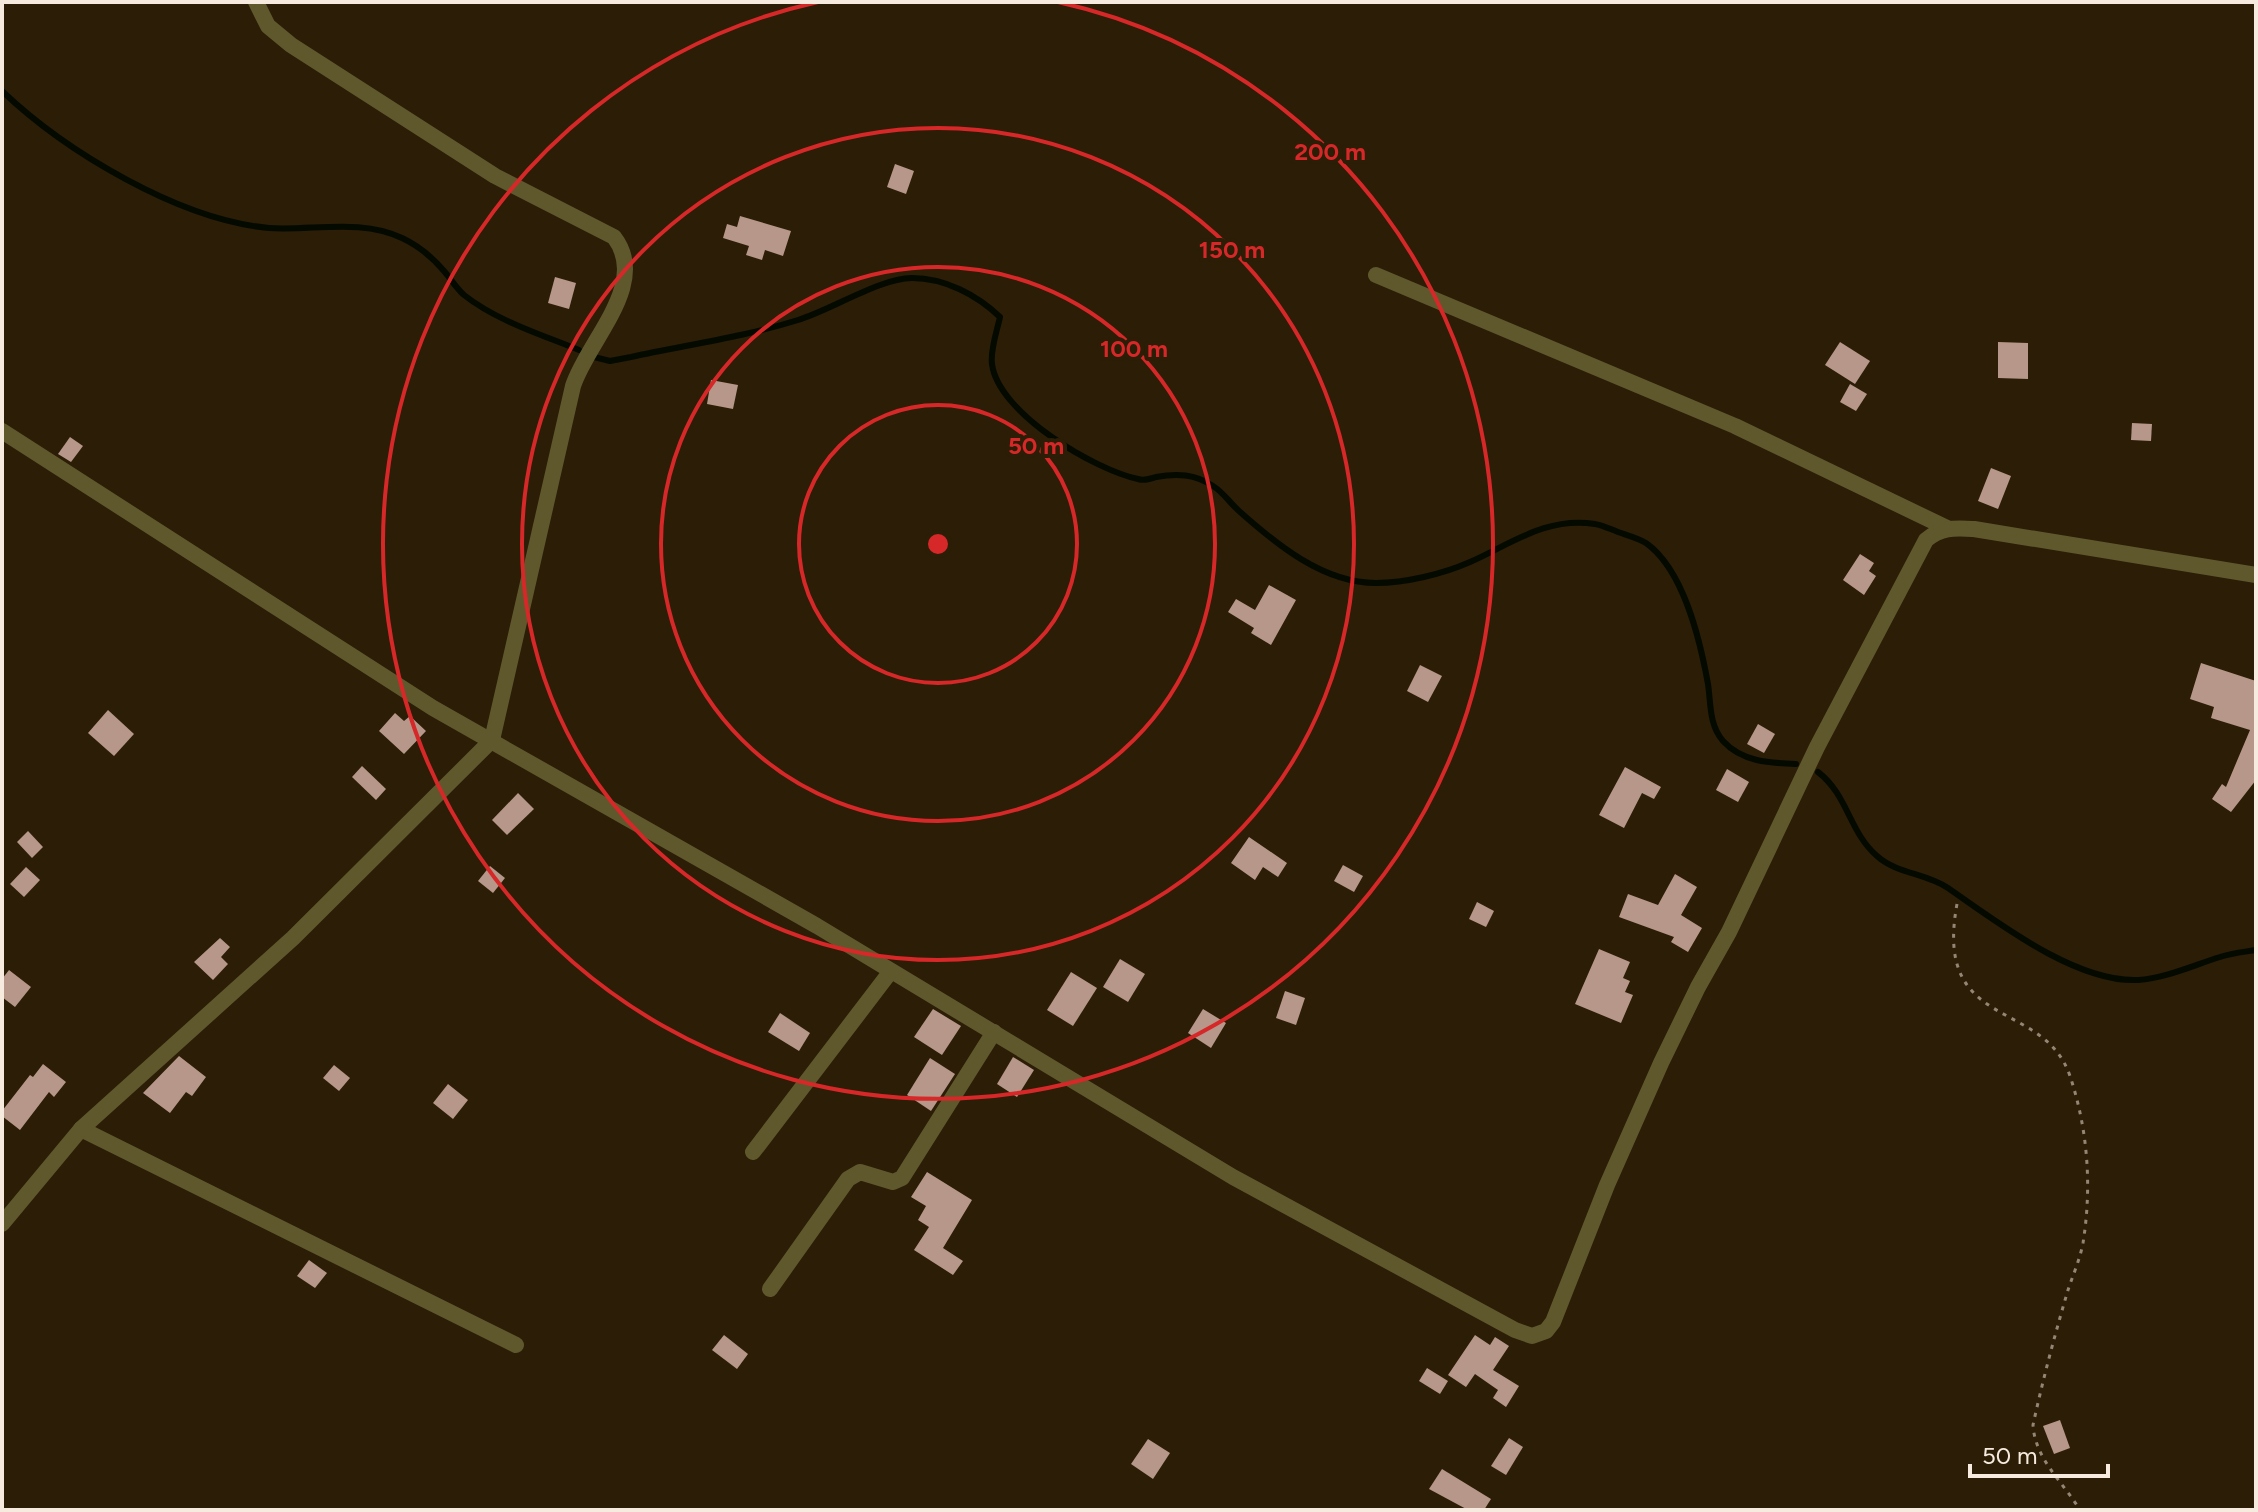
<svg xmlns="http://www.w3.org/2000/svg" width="2258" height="1512" font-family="Figtree,sans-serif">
	<rect width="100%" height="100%" fill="#2c1d07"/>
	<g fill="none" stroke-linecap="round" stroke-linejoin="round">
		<!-- stream -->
		<g stroke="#040a00" stroke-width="6">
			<path d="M 2,91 C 66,152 180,220 269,228 C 312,231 361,218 402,238 C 417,245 433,258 444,271 C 451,279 456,288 464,295 C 497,321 540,334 579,350"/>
			<path d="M 594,357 L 610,361 L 631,357 C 686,345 744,337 798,320 C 831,310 880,278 912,278 C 945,278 977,295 1000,317 C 997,331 990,350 992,364 C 998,413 1095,470 1138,479 C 1145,481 1150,479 1156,477 C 1177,473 1195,474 1213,486 C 1223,492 1230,503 1239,511 C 1276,544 1323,583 1376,583 C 1405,583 1443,574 1470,562 C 1511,544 1547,516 1595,524 C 1602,525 1610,529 1618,532 C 1626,535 1638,538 1646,543 C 1684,570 1700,640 1708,684 C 1711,704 1709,725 1723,741 C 1742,762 1770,763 1796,764"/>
			<path d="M 1818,772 C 1848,795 1849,832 1877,856 C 1897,874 1926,873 1948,888 C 1997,922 2076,983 2138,980 C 2166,978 2194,965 2220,957 C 2232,953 2244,952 2256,950"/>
		</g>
	</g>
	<!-- building -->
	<g fill="#b69789">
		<polygon points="895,164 914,171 906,194 887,187"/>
		<polygon points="740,216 791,231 783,256 765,250 762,260 746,255 749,246 723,238 727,224 737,227"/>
		<polygon points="555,277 576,283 569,309 548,303"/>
		<polygon points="1840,342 1870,361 1855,384 1825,365"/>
		<polygon points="1998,342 2028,343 2028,379 1998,378"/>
		<polygon points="711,380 738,385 733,409 707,404"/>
		<polygon points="1850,384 1867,394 1856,411 1840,402"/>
		<polygon points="2132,423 2152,424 2151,441 2131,440"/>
		<polygon points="70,437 83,446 71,462 58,454"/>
		<polygon points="1991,468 2011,476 1998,509 1978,501"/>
		<polygon points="1860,554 1874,563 1869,571 1876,576 1864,595 1843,580"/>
		<polygon points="1269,585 1296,600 1271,645 1251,633 1254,628 1228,612 1236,599 1255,610"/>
		<polygon points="2201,663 2256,681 2256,780 2231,812 2212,799 2222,784 2226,787 2250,730 2211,718 2214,707 2190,699"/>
		<polygon points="1420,665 1442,676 1428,702 1407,691"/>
		<polygon points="108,710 134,734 114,756 88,733"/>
		<polygon points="395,713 404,721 410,716 426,731 404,754 379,731"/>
		<polygon points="1758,724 1775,734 1764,753 1747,744"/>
		<polygon points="362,766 386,789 376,800 352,777"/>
		<polygon points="1625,767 1661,787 1654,799 1642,793 1624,828 1599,815"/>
		<polygon points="1727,769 1749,782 1738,802 1716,790"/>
		<polygon points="518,793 534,809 507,835 492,820"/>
		<polygon points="28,831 43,847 32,858 17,842"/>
		<polygon points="1249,837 1287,863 1278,877 1263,867 1255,880 1231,863"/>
		<polygon points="1343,865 1363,876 1354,892 1334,881"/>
		<polygon points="490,866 505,878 493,893 478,881"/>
		<polygon points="26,867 40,880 24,897 10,884"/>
		<polygon points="1675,874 1697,887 1681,915 1702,928 1688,952 1671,942 1674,937 1619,917 1628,894 1658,905"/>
		<polygon points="1477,902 1494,911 1486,927 1469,919"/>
		<polygon points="220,938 230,947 221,957 228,964 213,980 194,962"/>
		<polygon points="1599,949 1630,962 1623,978 1630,981 1625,992 1633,995 1621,1023 1575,1004"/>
		<polygon points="1120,959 1145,974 1128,1002 1103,987"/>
		<polygon points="9,970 31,987 15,1007 2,997 2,979"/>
		<polygon points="1071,972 1097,988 1073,1026 1047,1010"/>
		<polygon points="1285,991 1305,998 1296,1025 1276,1018"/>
		<polygon points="933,1009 961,1026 942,1055 914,1037"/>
		<polygon points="1203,1009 1226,1023 1211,1048 1188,1033"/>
		<polygon points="780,1013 810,1033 799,1051 768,1032"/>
		<polygon points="179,1056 206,1077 192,1096 186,1092 170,1113 143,1093"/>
		<polygon points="1013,1057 1034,1070 1017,1097 997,1084"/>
		<polygon points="930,1058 955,1074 931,1111 907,1095"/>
		<polygon points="43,1064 66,1082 54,1097 49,1092 20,1130 2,1116 2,1111 30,1075 33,1077"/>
		<polygon points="334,1065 350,1078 339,1091 323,1078"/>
		<polygon points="448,1084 468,1100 453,1119 433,1103"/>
		<polygon points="927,1172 972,1200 943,1248 963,1261 953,1275 914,1250 929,1227 918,1220 926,1206 911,1197"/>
		<polygon points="309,1260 327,1273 315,1288 297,1276"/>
		<polygon points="724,1335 748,1354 737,1369 712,1350"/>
		<polygon points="1475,1335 1490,1345 1495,1337 1509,1346 1493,1370 1519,1386 1506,1407 1493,1398 1498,1390 1475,1374 1466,1387 1448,1375"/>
		<polygon points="1427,1368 1448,1381 1440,1394 1419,1381"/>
		<polygon points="2060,1420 2070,1448 2054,1454 2043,1426"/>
		<polygon points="1509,1438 1523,1447 1506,1475 1491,1466"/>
		<polygon points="1148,1439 1170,1453 1153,1479 1131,1464"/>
		<polygon points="1442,1469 1491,1499 1484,1510 1468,1510 1429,1489"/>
	</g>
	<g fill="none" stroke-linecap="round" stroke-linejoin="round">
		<!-- path -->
		<path stroke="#938674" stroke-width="3" stroke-dasharray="4 6" stroke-linecap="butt" d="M 1957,904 C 1933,1033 2043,997 2070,1076 C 2088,1130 2092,1187 2083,1243 C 2080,1259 2073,1275 2068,1290 C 2055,1334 2043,1379 2033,1425 C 2035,1459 2063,1482 2080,1510"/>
		<!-- minor -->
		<g stroke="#60582d" stroke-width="16">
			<polyline points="1376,275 1735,426 1947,528"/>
			<path d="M 2,431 L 433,708 L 817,926 L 1233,1177 L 1515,1330 L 1532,1336 L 1546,1331 L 1553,1322 L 1607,1185 L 1661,1063 L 1698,987 L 1729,932 L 1817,747 L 1926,540 C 1941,527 1954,528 1974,529 L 2256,575"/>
			<polyline points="81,1129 516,1345"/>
			<polyline points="753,1152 891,971"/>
			<path d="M 2,1224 L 81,1129 L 293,938 L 492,740 L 573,386 C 588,340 650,284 614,237 L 495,176 L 291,45 L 268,26 L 256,2"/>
			<polyline points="770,1289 848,1179 860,1172 893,1182 902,1178 994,1032"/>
		</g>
	</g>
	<!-- distance rings -->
	<g fill="none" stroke="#d62828" stroke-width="4">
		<circle cx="938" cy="544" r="139"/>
		<circle cx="938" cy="544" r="277"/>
		<circle cx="938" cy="544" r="416"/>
		<path d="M1058 2A555 555 0 1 1 818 2"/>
	</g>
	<circle cx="938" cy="544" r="12" fill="#d62828" stroke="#2c1d07" stroke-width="4"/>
	<g font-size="24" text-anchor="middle" font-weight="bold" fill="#d62828" stroke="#2c1d07" stroke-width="8" stroke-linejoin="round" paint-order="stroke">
		<text x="1330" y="160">200 m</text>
		<text x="1232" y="258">150 m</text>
		<text x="1134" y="357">100 m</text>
		<text x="1036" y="454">50 m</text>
	</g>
	<!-- border -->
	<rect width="2258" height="1512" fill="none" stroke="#f6ebde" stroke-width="8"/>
	<!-- scale -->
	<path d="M1970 1464v12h138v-12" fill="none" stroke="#f6ebde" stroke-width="4"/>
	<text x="1982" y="1464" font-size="24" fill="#f6ebde" stroke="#2c1d07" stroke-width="6" paint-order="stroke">50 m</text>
</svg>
